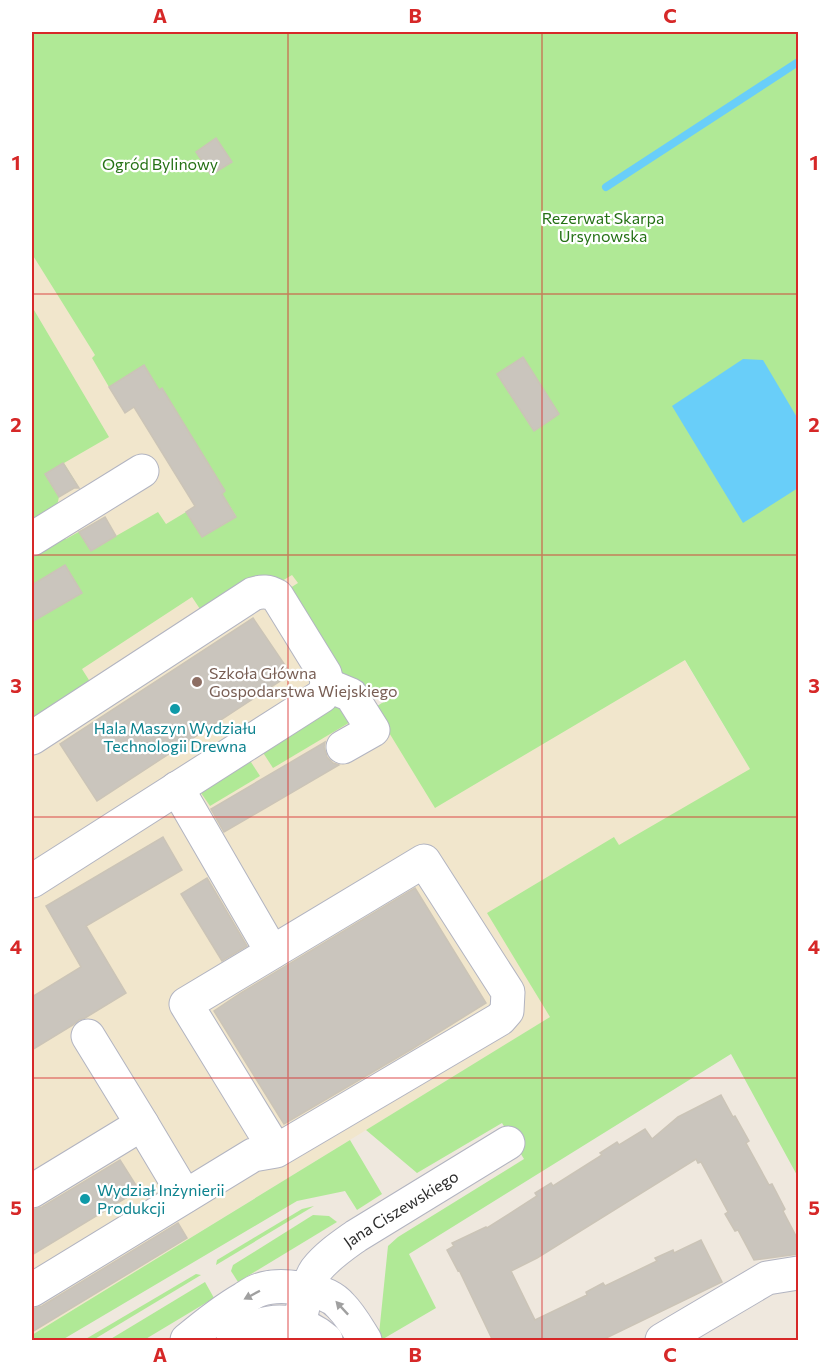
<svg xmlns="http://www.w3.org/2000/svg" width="830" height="1372" font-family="Commissioner,sans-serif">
	<rect width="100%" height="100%" fill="#efe8de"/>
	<!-- education -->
	<polygon fill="#f1e6cc" points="32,32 355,665 375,708 622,556 750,769 798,865 32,1335"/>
	<!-- green -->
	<g fill="#b0e996">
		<polygon points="32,32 798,32 798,1177 731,1054 409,1254 436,1308 383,1339 379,1334 388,1246 398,1237 524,1159 502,1123 417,1173 366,1130 550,1017 487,913 614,837 619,845 750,769 685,660 435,808 374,708 393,696 336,683 287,590 298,583 292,575 277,584 204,615 192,597 82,669 94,688 32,728 32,546 51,534 66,539 105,517 116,536 158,512 166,524 186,512 202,537 236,516 222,494 225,491 162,389 159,390 144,366 109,387 92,358 95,355 32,254"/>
		<polygon points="34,310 109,437 64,463 78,486 59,497 56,510 32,526 32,311"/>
		<polygon points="343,694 357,718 273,768 260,748"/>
		<polygon points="247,756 260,776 210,806 199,790"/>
		<polygon points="350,1140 382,1194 357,1210 345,1191 297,1201 62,1340 32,1340 32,1335"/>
		<polygon points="314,1206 216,1265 217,1260 302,1209"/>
		<polygon points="313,1215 329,1216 337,1222 238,1282 231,1271 233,1265"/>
		<polygon points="196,1274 201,1275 93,1340 84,1340"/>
		<polygon points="205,1282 214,1298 144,1340 109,1340"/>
	</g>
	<!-- water -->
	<polygon fill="#69cef9" points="743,359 763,360 798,419 798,488 743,523 672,406"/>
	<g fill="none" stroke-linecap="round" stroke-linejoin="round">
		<!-- stream -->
		<polyline stroke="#69cef9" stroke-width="8" points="606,187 798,62"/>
	</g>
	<!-- building -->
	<g fill="#cac5bd" stroke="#cbc4b7" stroke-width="1.5">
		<polygon points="216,138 232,162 211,175 196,152"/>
		<polygon points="523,357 559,414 534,431 497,374"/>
		<polygon points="144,365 159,390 162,388 225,491 222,494 236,517 202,537 186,512 195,506 134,407 125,413 109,387"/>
		<polygon points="63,463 79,488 74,488 59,497 45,474"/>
		<polygon points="105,517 116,536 91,551 79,532"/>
		<polygon points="65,565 82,593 32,622 32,585"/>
		<polygon points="253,618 291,674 97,801 60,744"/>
		<polygon points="325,742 324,747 327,757 333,763 339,765 224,832 211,809"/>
		<polygon points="163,837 182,870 86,926 126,993 85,1018 79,1020 73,1025 32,1050 32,997 81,967 46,906"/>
		<polygon points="207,878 247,946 222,961 181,894"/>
		<polygon points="415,888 486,1003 412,1049 284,1124 214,1011 241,993"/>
		<polygon points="721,1095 733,1117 735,1116 749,1141 746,1143 769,1185 772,1184 785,1209 783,1211 798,1240 798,1254 754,1260 738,1230 735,1231 725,1214 728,1212 701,1162 698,1163 696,1159 537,1258 511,1271 535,1320 587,1295 586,1292 603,1283 605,1286 657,1261 655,1258 673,1250 674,1253 701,1240 722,1282 600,1341 493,1341 459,1270 458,1271 447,1250 454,1246 452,1243 486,1227 487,1228 537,1196 535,1193 551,1183 553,1186 602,1155 600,1153 617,1142 619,1145 645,1129 652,1139 678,1117"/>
		<polygon points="120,1160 139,1190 32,1255 32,1210 42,1207"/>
		<polygon points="178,1223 187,1238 32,1332 32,1309 42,1306"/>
	</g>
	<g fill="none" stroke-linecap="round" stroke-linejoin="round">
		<!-- minor casing -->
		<g stroke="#b2b4c1" stroke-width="35">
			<g id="minor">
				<polyline points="32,539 142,471"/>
				<polyline points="327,685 351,695 373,730 343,747"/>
				<path d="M 32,738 L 253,594 C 262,591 268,591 277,596 L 325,674 C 328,683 327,688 322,696 L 32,881"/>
				<polyline points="177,788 272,952"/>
				<polyline points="88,1036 142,1124"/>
				<polyline points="32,1191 142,1124 185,1196"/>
				<polyline points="32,1290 253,1155 276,1151 500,1019 507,1011 508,992 424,861 186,1004 276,1151"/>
				<path id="s1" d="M 299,1324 C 303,1308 307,1283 316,1270 C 327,1256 342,1246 356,1236 L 508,1143"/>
				<path d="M 187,1340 C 205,1325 222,1311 243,1299 C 248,1296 253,1292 259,1290 C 273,1285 289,1286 304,1289 C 318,1291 332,1295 341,1306 C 351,1316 358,1329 365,1340"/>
				<path d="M 233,1340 C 240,1336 247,1331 254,1328 C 278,1316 307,1323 326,1340"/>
				<polyline points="662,1340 767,1278 798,1273"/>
			</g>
		</g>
		<!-- minor -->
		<use href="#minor" stroke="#fff" stroke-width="33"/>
	</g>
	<!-- one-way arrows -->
	<defs><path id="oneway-solid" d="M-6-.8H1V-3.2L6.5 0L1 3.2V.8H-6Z" transform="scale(1.5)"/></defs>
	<g fill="#a0a0a0">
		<use href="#oneway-solid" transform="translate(252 1295) rotate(152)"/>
		<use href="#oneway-solid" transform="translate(342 1308) rotate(-133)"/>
	</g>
	<!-- grid -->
	<path fill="none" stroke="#d62828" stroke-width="1.5" stroke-opacity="0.55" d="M 288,32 L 288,1340M 542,32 L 542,1340M 32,294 L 798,294M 32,555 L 798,555M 32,817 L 798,817M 32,1078 L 798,1078"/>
	<!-- markers -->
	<circle fill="#8d6e63" stroke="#fff" stroke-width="2" cx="197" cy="682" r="6"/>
	<g fill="#0f9aa8" stroke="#fff" stroke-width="2">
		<circle cx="175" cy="709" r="6"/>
		<circle cx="85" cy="1199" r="6"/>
	</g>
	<g text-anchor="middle" stroke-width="4.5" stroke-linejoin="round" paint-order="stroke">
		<!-- park labels -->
		<g font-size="16" fill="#257115" stroke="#fff">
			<text x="160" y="170">Ogród Bylinowy</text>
			<text x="603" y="224">Rezerwat Skarpa<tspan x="603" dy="18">Ursynowska</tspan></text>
		</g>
		<!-- education labels -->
		<g font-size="16" fill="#785e54" stroke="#fff" text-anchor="start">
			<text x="209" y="679">Szkoła Główna<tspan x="209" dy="18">Gospodarstwa Wiejskiego</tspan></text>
		</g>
		<!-- culture labels -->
		<g font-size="16" fill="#0d838f" stroke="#fff">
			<text x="175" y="734">Hala Maszyn Wydziału<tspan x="175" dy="18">Technologii Drewna</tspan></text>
			<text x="97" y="1196" text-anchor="start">Wydział Inżynierii<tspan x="97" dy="18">Produkcji</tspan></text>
		</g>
		<!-- street labels -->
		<g font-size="16" fill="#2c2c2c" stroke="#fff">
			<text dy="6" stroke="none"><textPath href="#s1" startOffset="162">Jana Ciszewskiego</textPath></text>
		</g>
	</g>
	<!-- border -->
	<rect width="830" height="1372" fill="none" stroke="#ffffff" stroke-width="66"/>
	<rect x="33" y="33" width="764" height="1306" fill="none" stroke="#d62828" stroke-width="2"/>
	<g font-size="20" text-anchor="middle" font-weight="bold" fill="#d62828">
		<text x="160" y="23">A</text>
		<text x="415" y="23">B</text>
		<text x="670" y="23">C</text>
		<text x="16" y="170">1</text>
		<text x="814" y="170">1</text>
		<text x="16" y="432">2</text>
		<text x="814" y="432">2</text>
		<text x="16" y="693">3</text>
		<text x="814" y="693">3</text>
		<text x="16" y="954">4</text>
		<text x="814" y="954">4</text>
		<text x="16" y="1215">5</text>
		<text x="814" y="1215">5</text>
		<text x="160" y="1362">A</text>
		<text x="415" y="1362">B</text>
		<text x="670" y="1362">C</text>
	</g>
</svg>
